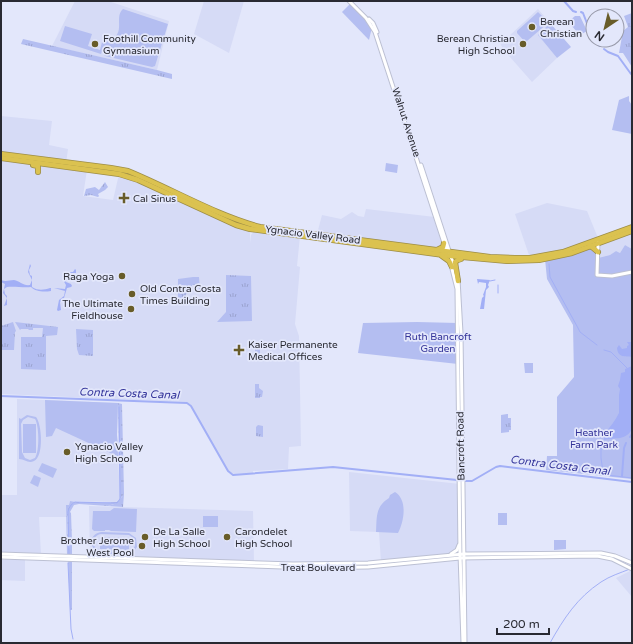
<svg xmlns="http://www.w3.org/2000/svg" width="633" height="644" font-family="'Varela Round',sans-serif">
	<defs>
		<pattern id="grass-tufts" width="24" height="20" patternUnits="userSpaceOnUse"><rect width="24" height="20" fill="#b4bef1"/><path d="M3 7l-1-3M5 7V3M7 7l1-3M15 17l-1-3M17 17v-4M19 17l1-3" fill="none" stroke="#9ba3cf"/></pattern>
		<pattern id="forest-crowns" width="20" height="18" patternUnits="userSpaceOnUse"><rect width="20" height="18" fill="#b4bef1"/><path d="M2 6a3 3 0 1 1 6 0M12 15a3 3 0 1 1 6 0" fill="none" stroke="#9ba3cf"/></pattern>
		<pattern id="wetland-marsh" width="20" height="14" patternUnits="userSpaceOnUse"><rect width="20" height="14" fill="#b4bef1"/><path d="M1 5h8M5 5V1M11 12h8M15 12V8" fill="none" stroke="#9ba3cf"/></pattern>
	</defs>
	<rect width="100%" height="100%" fill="#e3e7fb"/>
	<!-- built -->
	<g fill="#d6dbf6">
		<polygon points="75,1 108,1 169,21 157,70 52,46"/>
		<polygon points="204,1 244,1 229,53 194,34"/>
		<polygon points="538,9 550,23 538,35 557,58 532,82 503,49 498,39 508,37"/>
		<polygon points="1,116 52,121 49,145 68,149 66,163 1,154"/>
		<polygon points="1,158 87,170 83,196 113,200 119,174 250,229 250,243 251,235 255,230 300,236 297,266 300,267 295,324 299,336 301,446 289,447 288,469 253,471 253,473 235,474 231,473 228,471 191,405 187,402 1,394"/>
		<polygon points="547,203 587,211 598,238 575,248 530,258 515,214"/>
		<polygon points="366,209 435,217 444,243 440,249 317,234 322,215 341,219 352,212 358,216 364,217"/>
		<polygon points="632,231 632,249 625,245 620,253 616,251 610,255 598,258 598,243"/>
		<polygon points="17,399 118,403 117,435 120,498 117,502 70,501 69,505 66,505 66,517 39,517 41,555 1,554 1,495 17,495"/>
		<polygon points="349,472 460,484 460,542 458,549 448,556 381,562 379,532 350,531"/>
		<polygon points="89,506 253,511 254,562 90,557"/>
		<polygon points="1,560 25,560 25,581 1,580"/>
		<polygon points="632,570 632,597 616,578"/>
	</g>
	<!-- grass -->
	<g fill="url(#grass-tufts)">
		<polygon points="632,13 632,67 623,53 619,53 623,31 628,27 624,16"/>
		<polygon points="23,39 157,70 172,74 172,79 21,44"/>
		<polygon points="105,182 108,187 105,190 98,194 99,196 98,197 91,195 84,196 86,189 95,187 99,190"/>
		<polygon points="226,275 251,276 252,321 217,322 226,312"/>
		<polygon points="193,277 199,277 200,288 205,289 206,293 199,293 199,285 192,285 192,293 186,294 186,301 192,301 192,304 178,305 178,279"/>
		<polygon points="13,322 16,331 15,332 14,350 1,350 1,326"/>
		<polygon points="15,322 58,327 57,335 46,336 46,370 21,369 21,337 42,337 43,328 33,328 33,330 29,330 28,329 21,329 20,330"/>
		<polygon points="76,329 93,330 93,356 79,355 77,349"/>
		<polygon points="255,345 267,346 260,347 260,357 255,357"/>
		<polygon points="255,384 259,384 259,388 263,391 262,397 260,397 260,398 255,398"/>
		<polygon points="507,414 508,414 508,418 511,418 511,430 509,430 509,432 501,433 501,415"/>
		<polygon points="258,425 263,426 263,437 256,436 256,427"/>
		<polygon points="124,494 123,507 108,506 117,503"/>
		<polygon points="70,501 77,502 72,504 67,517 68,546 69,548 72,541 72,556 67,556 66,505 69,505"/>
	</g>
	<!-- forest -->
	<polygon fill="url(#forest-crowns)" points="68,559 72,560 72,610 70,610"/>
	<!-- wetland -->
	<path fill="url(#wetland-marsh)" d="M 118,403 L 122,404 L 124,494 L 117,503 L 108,506 L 79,504 L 74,505 L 70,512 L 71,513 L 72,541 L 69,548 C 68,542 66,512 69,507 C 71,504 74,503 77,502 L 94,502 L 97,503 L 117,502 L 120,498 Z"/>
	<!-- green -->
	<g fill="#b4bef1" fill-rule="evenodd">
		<polygon points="351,3 372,27 369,40 342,12"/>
		<path d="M 123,9 L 168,24 L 155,66 L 152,67 L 105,56 L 102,51 L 101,54 L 60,41 L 65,26 L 92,34 L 88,46 L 100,50 L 102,42 L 104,43 C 107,41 111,41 113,39 C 125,30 114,17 123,9 Z"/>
		<polygon points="538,12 547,21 548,23 527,41 525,42 517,33 517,31"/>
		<polygon points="575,16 580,16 587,31 580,35 568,22"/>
		<polygon points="550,23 571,47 557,58 538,35"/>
		<polygon points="629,96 629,101 632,105 632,134 612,130 619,100"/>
		<polygon points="386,163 398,165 397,173 385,171"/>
		<polygon points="625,245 632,249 632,479 546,470 547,456 557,456 557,397 574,377 573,325 547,279 545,259 590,246 596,249 598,258 610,255 616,251 620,253"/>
		<polygon points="417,322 458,323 458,364 358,353 363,323"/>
		<polygon points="524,363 533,363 533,373 525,373"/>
		<polygon points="45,400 118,403 117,435 119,457 56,428 52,436 46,437"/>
		<path d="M 27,415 L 36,417 C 42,424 44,457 34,461 C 28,464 25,459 19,459 L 19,418 L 21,419 ZM 28,417 L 35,419 C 39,425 40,451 35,458 L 30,460 L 25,458 L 22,452 L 21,424 L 23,420 Z"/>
		<rect x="23" y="424" width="13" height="29"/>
		<polygon points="42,463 57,469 53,478 38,471"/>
		<polygon points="34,475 41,478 38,487 30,483"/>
		<path d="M 395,492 C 408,500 404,522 398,533 L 376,532 C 377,517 375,507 389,498 L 390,495 Z"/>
		<polygon points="114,508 137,509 136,532 111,531 109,530 105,530 105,531 94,531 92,529 93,511 110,511"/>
		<rect x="498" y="513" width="9" height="12"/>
		<rect x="203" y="516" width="15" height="11"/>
		<path d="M 102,532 L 129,533 L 136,538 L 137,547 C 130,558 103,553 91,552 L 91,550 L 95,550 C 88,542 92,533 102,532 ZM 101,534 L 129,535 L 135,539 L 135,546 L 132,550 L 128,551 L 100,550 L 94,546 C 92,540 95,535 101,534 Z"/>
		<polygon points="100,537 129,538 129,550 100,549"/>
		<polygon points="554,540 566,540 566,549 554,550"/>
	</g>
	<!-- water -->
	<g fill="#a2aff6">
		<path d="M 30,264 L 31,266 L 29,270 L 30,275 L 32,276 L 32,287 C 38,291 44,290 50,288 L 51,288 L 51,291 C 44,292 36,292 31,287 C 24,288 14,286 7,287 L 4,289 L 5,294 L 7,296 L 7,305 L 4,306 L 7,298 L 3,293 L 5,284 L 1,282 L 1,280 C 6,282 9,280 14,280 C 20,281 23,286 30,285 L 32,280 L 28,272 Z"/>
		<polygon points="75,269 76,270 76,273 67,273 65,275 66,282 71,284 72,286 71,287 67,288 64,298 60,302 61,310 58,311 57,310 59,300 64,296 65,291 54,288 65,289 66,285 63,280 63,274 67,272 73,272"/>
		<polygon points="477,279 490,280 488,285 489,287 486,290 484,309 480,309 482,298 484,296 483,295 486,287 486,283 479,282 478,284"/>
		<path d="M 632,332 L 632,357 C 625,356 618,358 617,348 L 619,345 L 622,349 L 627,348 L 627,346 L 629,345 L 627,342 L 631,342 Z"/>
		<path d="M 632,366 L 632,429 C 626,441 615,437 604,440 L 604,434 C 610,427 615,421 619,413 L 619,395 L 620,389 L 618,386 L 620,380 L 621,373 L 625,372 L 625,369 Z"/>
	</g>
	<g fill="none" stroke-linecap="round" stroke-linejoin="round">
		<!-- stream -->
		<g stroke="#a2aff6" stroke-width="1">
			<polyline points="549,264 550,277 578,328 580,332 597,345"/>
			<polyline points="490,281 495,280"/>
			<polyline points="498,293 498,285"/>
			<polyline points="604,350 611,352 627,368"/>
			<polyline points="601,446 601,458 603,472 607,475 632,478"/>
			<path d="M 69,554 L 68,512 C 69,507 71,504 75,502 L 115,503 L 117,503 L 120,499 L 119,407"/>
			<polyline points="68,563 71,629 73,639"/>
			<path d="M 550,643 C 564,618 577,598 601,582 C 610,576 620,573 630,569"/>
		</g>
		<!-- canal -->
		<g stroke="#a2aff6" stroke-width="2">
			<polyline points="564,1 573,11 576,12"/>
			<polyline points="581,12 583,13 593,39"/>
			<polyline points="594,40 600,46"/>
			<polyline points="604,49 608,52 618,56 631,74"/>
			<polyline points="1,396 187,403 191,406 228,471 233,475 333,467 457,480"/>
			<polyline points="630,437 632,434"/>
			<polyline points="622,476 624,448 626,443"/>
			<polyline points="465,481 472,481 496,467 500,466 632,482"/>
		</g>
		<!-- secondary casing -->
		<g stroke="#bcc0d3" stroke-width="5">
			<g id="secondary">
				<polyline points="349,1 366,18 375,32 447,252"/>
				<polyline points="369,19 373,23 377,32"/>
				<polyline points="421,165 454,266"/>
				<polyline points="598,242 597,275 612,276 632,272"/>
				<polyline points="451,265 457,289 460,554 463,643"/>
				<polyline points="458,279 461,333 465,643"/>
				<polyline points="1,554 293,564 368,563 464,554 601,553 615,556 632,563"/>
				<polyline points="451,554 457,550 459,545"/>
				<polyline points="1,557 310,568 368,567 460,558 597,556 612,559 632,569"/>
			</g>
		</g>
		<!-- highway casing -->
		<g stroke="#9d8d46" stroke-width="6">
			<g id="highway">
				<path d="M 1,154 L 111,168 L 128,171 C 172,189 213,214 260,227 L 490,257 L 515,258 L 530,258 L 563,252 L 632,227"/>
				<polyline points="1,158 119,174 138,180 236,225 250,229 451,256 507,261 539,260 572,253 632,231"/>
				<polyline points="33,165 38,166 38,172"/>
				<polyline points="590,246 592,247 598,252"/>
				<polyline points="437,250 443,247 444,243"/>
				<polyline points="442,256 449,261 452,267"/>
				<polyline points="458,281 455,262 458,260 461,259"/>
			</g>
		</g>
		<!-- secondary -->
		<use href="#secondary" stroke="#fff" stroke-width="3"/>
		<!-- highway -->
		<use href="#highway" stroke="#dbc250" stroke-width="4.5"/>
	</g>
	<!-- markers -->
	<g fill="#685c29" stroke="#e3e7fb" stroke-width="1.5">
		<circle cx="532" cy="27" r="4"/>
		<circle cx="95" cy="44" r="4"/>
		<circle cx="523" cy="44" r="4"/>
		<path d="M122 192h4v4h4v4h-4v4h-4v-4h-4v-4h4z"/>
		<circle cx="122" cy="276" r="4"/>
		<circle cx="132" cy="294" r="4"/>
		<circle cx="131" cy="309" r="4"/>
		<path d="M237 344h4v4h4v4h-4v4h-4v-4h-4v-4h4z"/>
		<circle cx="67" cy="452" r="4"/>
		<circle cx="145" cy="537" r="4"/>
		<circle cx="227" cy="537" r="4"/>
		<circle cx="142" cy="546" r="4"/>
	</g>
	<g text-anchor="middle" stroke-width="3.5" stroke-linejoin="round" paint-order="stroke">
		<!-- poi labels -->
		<g font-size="10" fill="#292a32" stroke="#e3e7fb" text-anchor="start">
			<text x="540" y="25">Berean<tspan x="540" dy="12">Christian</tspan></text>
			<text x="103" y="42">Foothill Community<tspan x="103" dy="12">Gymnasium</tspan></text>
			<text x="515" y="42" text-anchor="end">Berean Christian<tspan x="515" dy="12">High School</tspan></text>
			<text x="133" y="202">Cal Sinus</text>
			<text x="114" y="280" text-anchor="end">Raga Yoga</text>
			<text x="140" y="292">Old Contra Costa<tspan x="140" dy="12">Times Building</tspan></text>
			<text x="123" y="307" text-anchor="end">The Ultimate<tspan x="123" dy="12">Fieldhouse</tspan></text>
			<text x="248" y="348">Kaiser Permanente<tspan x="248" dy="12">Medical Offices</tspan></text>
			<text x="75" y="450">Ygnacio Valley<tspan x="75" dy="12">High School</tspan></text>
			<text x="153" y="535">De La Salle<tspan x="153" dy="12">High School</tspan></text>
			<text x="235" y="535">Carondelet<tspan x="235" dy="12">High School</tspan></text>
			<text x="134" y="544" text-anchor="end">Brother Jerome<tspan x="134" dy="12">West Pool</tspan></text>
		</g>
		<!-- street labels -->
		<g font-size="10" fill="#292a32" stroke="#e3e7fb">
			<text transform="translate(407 122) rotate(72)" y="4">Walnut Avenue</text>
			<text transform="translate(313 234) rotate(7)" y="4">Ygnacio Valley Road</text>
			<text transform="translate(460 446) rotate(-91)" y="4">Bancroft Road</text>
			<text x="318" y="571">Treat Boulevard</text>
		</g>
		<!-- park labels -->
		<g font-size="10" fill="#343499" stroke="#e3e7fb">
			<text x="438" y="340">Ruth Bancroft<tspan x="438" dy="12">Garden</tspan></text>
			<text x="594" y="436">Heather<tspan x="594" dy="12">Farm Park</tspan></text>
		</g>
		<!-- water labels -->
		<g font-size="11" font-style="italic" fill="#36379c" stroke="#e3e7fb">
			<text transform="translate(129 393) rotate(2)" y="4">Contra Costa Canal</text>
			<text transform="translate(560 465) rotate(7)" y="4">Contra Costa Canal</text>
		</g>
	</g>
	<!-- border -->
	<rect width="633" height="644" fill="none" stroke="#292a32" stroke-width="4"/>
	<!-- north arrow -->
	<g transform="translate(605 28) rotate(215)"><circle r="19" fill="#e3e7fb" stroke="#999bab"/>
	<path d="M0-3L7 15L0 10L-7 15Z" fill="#685c29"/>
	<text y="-6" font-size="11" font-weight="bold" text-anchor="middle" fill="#292a32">N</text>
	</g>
	<!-- scale -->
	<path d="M497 628v6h52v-6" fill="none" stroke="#292a32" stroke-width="2"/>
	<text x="503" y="628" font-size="12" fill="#292a32" stroke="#e3e7fb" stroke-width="3" paint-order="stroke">200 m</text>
</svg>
